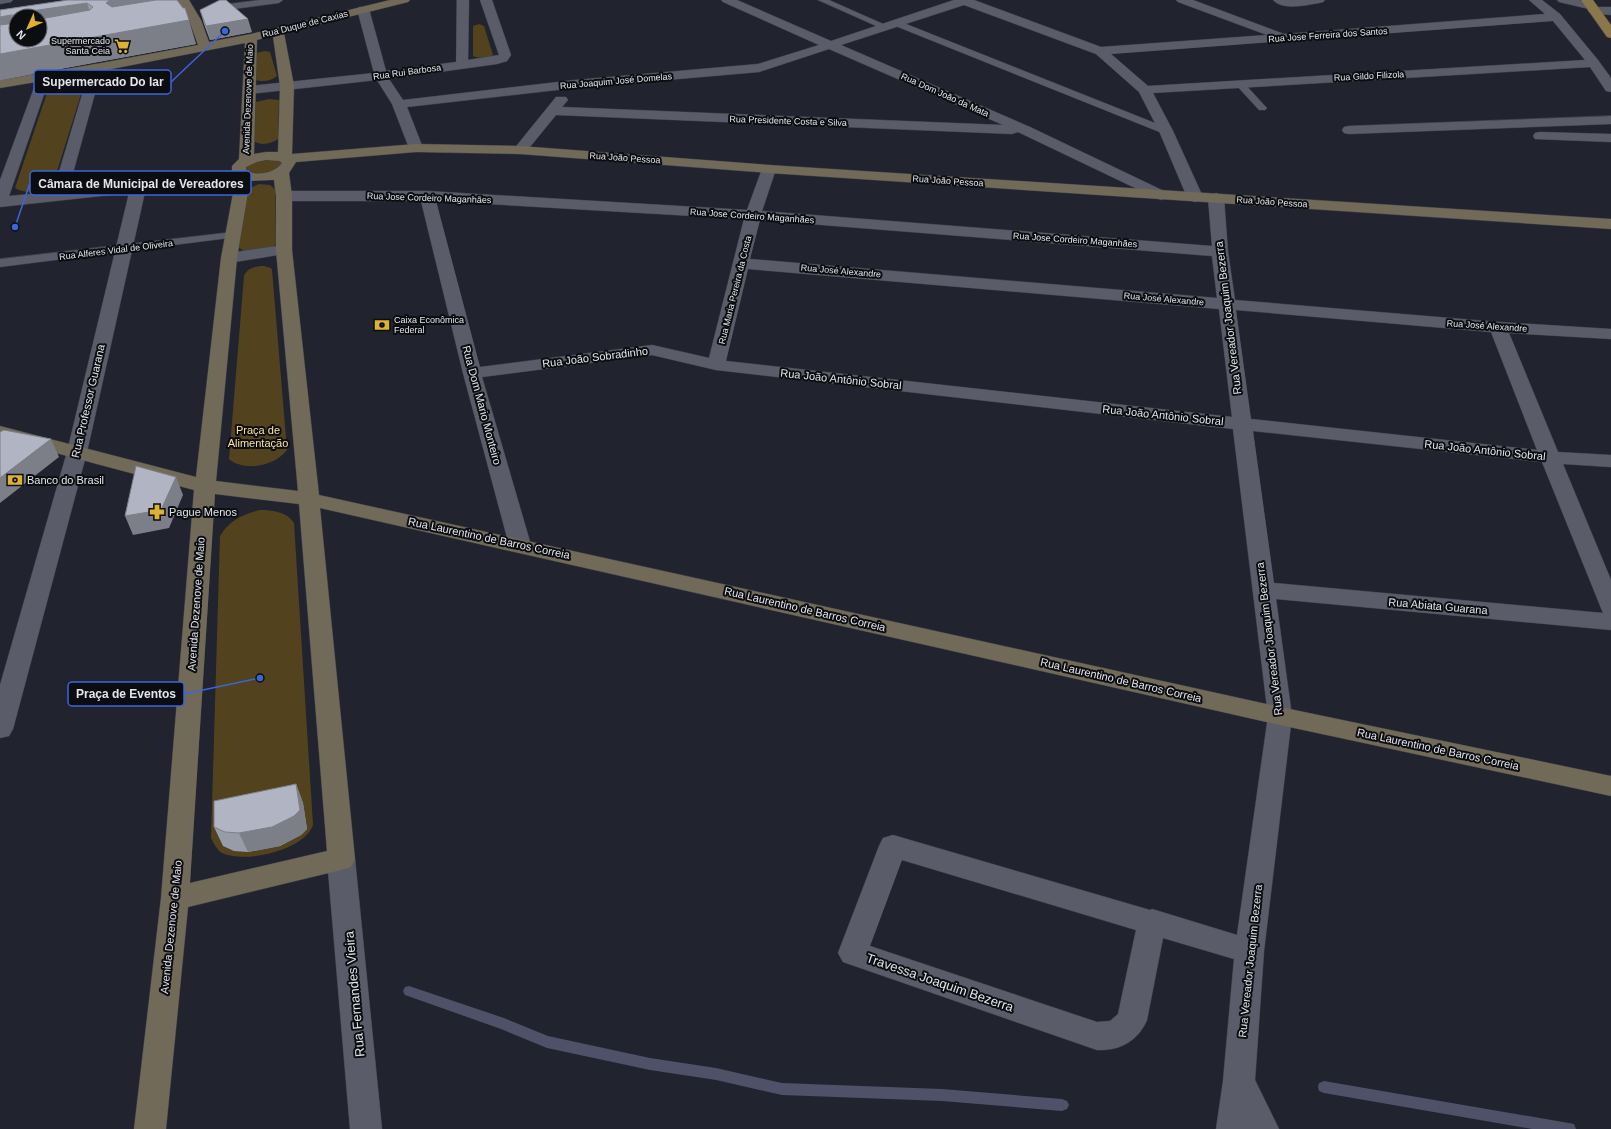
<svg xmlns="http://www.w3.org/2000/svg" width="1611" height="1129" font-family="Arial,sans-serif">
	<rect width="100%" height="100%" fill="#21232e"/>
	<!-- green -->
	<g fill="#52431e">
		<path d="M 479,24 L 484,26 L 493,55 C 488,58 479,59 473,56 L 473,26 Z"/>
		<path d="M 265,51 L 270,52 L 277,76 C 271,81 263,82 255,80 L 256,53 Z"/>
		<path d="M 77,84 L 82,85 L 83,88 L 53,184 C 43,191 26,195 15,188 L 48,90 L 60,86 Z"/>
		<path d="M 269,99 L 279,100 L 278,139 C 271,144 261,146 253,141 L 256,102 Z"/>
		<path d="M 260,160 L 276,160 L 282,163 L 282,166 C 270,174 260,176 246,171 L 245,167 Z"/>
		<polygon points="259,184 270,185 275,189 276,244 273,247 244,251 238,247 246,190"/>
		<path d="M 264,266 L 271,268 L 272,270 L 287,450 C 275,466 244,472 229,459 L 244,276 C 247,268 256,266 264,266 Z"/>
		<path d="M 260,510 C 273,510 287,512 294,523 L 313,825 C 305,850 245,864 222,853 C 217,850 214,844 211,838 L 220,536 C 229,521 243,514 260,510 Z"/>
	</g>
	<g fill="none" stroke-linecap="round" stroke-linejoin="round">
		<!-- stream -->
		<g fill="#4e5168" fill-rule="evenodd">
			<polygon points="409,986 504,1018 548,1036 650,1058 716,1068 782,1083 942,1089 1062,1099 1067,1101 1069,1105 1067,1109 1062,1111 942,1101 782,1095 716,1080 650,1070 547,1048 501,1029 405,995 403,991 405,987"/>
			<polygon points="1324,1081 1569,1123 1574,1124 1576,1129 1532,1129 1324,1093 1319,1091 1318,1087 1319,1083"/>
		</g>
		<!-- lane casing -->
		<g stroke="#3e4049" stroke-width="1">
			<g id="lane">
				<polygon points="260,0 283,0 279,3 212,12 208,9 212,6"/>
				<polygon points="818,0 829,0 890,27 886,30 883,29"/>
				<polygon points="896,20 1170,129 1171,131 1170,133 1162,133 893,25 892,23"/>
				<polygon points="1240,81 1243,82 1265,106 1267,108 1265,110 1259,110 1237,86 1235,84 1237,82"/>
				<polygon points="233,232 237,233 239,235 237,237 0,267 0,259"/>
			</g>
		</g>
		<!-- street casing -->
		<g stroke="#3e4049" stroke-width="1">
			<g id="street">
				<polygon points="0,0 13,0 11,2 0,4"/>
				<path d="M 457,0 L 469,0 L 468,60 L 499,55 L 480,0 L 492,0 L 511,55 L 507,61 L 497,64 L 389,79 L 403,100 L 575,80 L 758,64 L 819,45 L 723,2 L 721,0 L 737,0 L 831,41 L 954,0 L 974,0 L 1101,47 L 1267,35 L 1178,2 L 1176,0 L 1193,0 L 1284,34 L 1545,14 L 1529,0 L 1542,0 L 1560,14 L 1598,60 L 1611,78 L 1611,92 L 1606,91 L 1590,67 L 1153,93 L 1173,131 L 1203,197 L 1200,200 L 1195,202 L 1190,200 L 1187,197 L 1159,131 L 1139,92 L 1096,54 L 964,5 L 841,45 L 1030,127 L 1166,192 L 1169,195 L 1166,198 L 1161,200 L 1156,198 L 1018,132 L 1012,134 L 556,115 L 525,153 L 520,154 L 515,153 L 513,150 L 556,97 L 566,97 L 568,100 L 562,107 L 1003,125 L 829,49 L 759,72 L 575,88 L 407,107 L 423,148 L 421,151 L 416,152 L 411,151 L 409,148 L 392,104 L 377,80 L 250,94 L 245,93 L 243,90 L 245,87 L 250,86 L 374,73 L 357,9 L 359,7 L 367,7 L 369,9 L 386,71 L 456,62 ZM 1553,21 L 1585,60 L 1148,86 L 1111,54 Z"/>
				<path d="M 1273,0 L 1325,0 L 1323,2 L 1319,3 C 1306,5 1283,11 1273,0 Z"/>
				<polygon points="1557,0 1579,0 1595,4 1597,6 1596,7 1611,7 1611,15 1590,13 1588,11 1589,9 1559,2"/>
				<polygon points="96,64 101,65 102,68 68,191 242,171 247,172 249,175 247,178 242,179 145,192 87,452 13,729 9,736 0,738 0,685 67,452 129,193 0,207 0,180 38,77 39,74 49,74 50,77 9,196 53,192 90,68 91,65"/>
				<polygon points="1611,116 1611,124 1349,134 1344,133 1342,130 1344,127 1349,126"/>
				<polygon points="1540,132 1611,134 1611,142 1535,139 1533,136 1535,133"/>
				<path d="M 769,165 L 774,166 L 776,169 L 762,211 L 1212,246 L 1208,198 L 1211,195 L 1216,193 L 1221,195 L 1224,198 L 1228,252 L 1235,300 L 1498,322 L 1611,329 L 1611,339 L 1509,333 L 1558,452 L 1611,455 L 1611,467 L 1563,464 L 1611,580 L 1611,630 L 1276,599 L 1292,716 L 1264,951 L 1255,1080 L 1279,1129 L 1216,1129 L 1223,1081 L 1234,959 L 1163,938 L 1147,1020 C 1138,1041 1120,1051 1097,1050 L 843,962 L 838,953 L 879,846 L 883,838 L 893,835 L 1150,910 L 1152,909 L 1237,935 L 1268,716 L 1233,429 L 716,370 L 652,355 L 482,377 L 531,545 L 528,550 L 520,552 L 512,550 L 509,545 L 463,373 L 421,201 L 284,201 L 279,199 L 276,196 L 279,193 L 284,191 L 427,191 L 747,210 L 762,169 L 764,166 ZM 436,201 L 744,219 L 709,358 L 652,345 L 480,367 ZM 760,220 L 1212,256 L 1217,298 L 750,259 ZM 748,269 L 1219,309 L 1232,417 L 726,361 ZM 1236,310 L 1491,332 L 1537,450 L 1251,419 ZM 1253,431 L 1542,462 L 1603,613 L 1274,583 ZM 902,860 L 1136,930 L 1118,1014 L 1110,1021 L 1097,1022 L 870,946 Z"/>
				<polygon points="284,245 290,247 292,250 290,253 229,263 223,261 221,258 223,255 229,253"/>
				<polygon points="341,848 351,851 355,859 382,1129 350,1129 327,859 331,851"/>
			</g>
		</g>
		<!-- secondary casing -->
		<g stroke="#3e4049" stroke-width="1">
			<path id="secondary" d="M 177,0 L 189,0 L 201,20 L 209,42 L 251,34 L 390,0 L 410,0 L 408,2 L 284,33 L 294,86 L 292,154 L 416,144 L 520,146 L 769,165 L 1611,219 L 1611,229 L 769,173 L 520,154 L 416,152 L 296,162 L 289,173 L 292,196 L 292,250 L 319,495 L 1280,707 L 1611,776 L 1611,796 L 1280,725 L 320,508 L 355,859 L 351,867 L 341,870 L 188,907 L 166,1129 L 134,1129 L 161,898 L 194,490 L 0,438 L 0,426 L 196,477 L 221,258 L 236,177 L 232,172 L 232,166 L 239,159 L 245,43 L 96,72 L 0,88 L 0,80 L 96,64 L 198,45 L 189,20 ZM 273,36 L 280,86 L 278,152 L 266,152 L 254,154 L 257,40 ZM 266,160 L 279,161 L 282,163 C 275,173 256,177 246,170 L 246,167 L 257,162 ZM 274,180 L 276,196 L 276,250 L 298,491 L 216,481 L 237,258 L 250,181 ZM 215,494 L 299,504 L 327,851 L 190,883 Z"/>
		</g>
		<!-- primary casing -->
		<g stroke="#3e4049" stroke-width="1">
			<polygon id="primary" points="1581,0 1593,0 1611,25 1611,38 1607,37"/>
		</g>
		<!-- lane -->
		<use href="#lane" fill="#5a5d69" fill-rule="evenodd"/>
		<!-- street -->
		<use href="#street" fill="#5a5d69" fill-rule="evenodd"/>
		<!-- secondary -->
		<use href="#secondary" fill="#726a59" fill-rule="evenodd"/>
		<!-- primary -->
		<use href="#primary" fill="#8b784a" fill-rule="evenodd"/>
	</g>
	<!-- wall -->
	<g fill="#989ca8" fill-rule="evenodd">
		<path d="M 68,0 L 177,0 L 196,44 L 0,80 L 0,10 ZM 16,16 L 40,16 L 16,40 Z"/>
		<polygon points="200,10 252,32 210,40 204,24"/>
		<polygon points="296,784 303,803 307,829 301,835 280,846 248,852 234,851 223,846 214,827"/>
	</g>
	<!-- shaded-wall -->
	<g fill="#7c7f88">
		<polygon points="110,0 173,0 119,22 106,3"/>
		<polygon points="87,3 95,26 40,34 40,16 30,16 30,15 31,11"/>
		<polygon points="11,15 16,28 0,41 0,17"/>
		<polygon points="248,19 252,32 210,40 206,26"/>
		<polygon points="189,20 196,44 0,80 0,54"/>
		<polygon points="51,439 59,457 0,503 0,478"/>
		<polygon points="176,477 183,495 169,528 133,535 125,516"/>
		<polygon points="296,784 303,803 307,829 301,835 280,846 248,852 239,833"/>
	</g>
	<!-- building -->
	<g fill="#b1b5c3" stroke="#7c7f88">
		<polygon points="68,0 110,0 106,3 112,7 156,0 177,0 183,8 185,8 189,20 0,54 0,25 16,23 16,40 40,40 40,19 90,10 93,7 87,3 31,11 30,15 11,15 0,17 0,10"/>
		<polygon points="220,0 226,0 248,19 206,26 200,10"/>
		<polygon points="4,430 51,439 0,478 0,432"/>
		<polygon points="136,466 176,477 161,510 125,516"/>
		<polygon points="296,784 300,810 294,816 272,827 239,833 225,832 214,827 214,801"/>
	</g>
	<!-- icons -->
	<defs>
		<g id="supermarket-bare" transform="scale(1.2)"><path d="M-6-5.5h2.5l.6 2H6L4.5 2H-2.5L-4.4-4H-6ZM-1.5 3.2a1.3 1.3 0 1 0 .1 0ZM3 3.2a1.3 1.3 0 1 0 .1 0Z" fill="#deb133" stroke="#0c0d11" stroke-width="2.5" paint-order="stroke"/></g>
		<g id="bank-bare" transform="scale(1.2)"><path d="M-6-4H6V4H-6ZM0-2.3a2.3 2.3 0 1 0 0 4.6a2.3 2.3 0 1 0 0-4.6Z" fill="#deb133" stroke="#0c0d11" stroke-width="2.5" paint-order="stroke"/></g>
		<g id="pharmacy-bare" transform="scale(1.2)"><path d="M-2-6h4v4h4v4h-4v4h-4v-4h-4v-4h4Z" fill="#deb133" stroke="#0c0d11" stroke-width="2.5" paint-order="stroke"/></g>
	</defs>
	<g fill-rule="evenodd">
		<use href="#supermarket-bare" x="122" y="46"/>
		<use href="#bank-bare" x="382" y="325"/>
		<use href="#bank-bare" x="15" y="480"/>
		<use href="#pharmacy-bare" x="157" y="512"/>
	</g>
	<g text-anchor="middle" stroke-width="4" stroke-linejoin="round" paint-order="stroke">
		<!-- far-street labels -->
		<g font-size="9" fill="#e3e5ec" stroke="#0c0d11">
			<text transform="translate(305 24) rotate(-14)" y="3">Rua Duque de Caxias</text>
			<text transform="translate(1328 35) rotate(-4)" y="3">Rua Jose Ferreira dos Santos</text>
			<text transform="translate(407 72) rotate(-8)" y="3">Rua Rui Barbosa</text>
			<text transform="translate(1369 76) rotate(-3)" y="3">Rua Gildo Filizola</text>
			<text transform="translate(616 81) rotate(-5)" y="3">Rua Joaquim José Domelas</text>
			<text transform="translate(945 95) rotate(24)" y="3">Rua Dom João da Mata</text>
			<text transform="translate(248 99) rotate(-88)" y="3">Avenida Dezenove de Maio</text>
			<text transform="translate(788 121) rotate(2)" y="3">Rua Presidente Costa e Silva</text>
			<text transform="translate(625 158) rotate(4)" y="3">Rua João Pessoa</text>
			<text transform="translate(948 181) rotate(4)" y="3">Rua João Pessoa</text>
			<text transform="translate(429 198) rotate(2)" y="3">Rua Jose Cordeiro Maganhães</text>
			<text transform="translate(1272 202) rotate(4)" y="3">Rua João Pessoa</text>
			<text transform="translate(752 216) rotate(4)" y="3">Rua Jose Cordeiro Maganhães</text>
			<text transform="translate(1075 240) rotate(4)" y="3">Rua Jose Cordeiro Maganhães</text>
			<text transform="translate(116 250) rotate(-7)" y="3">Rua Alferes Vidal de Oliveira</text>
			<text transform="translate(841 271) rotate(5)" y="3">Rua José Alexandre</text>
			<text transform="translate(735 290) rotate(-76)" y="3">Rua Maria Pereira da Costa</text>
			<text transform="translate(1164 299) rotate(5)" y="3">Rua José Alexandre</text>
			<text transform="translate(1487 326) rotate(4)" y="3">Rua José Alexandre</text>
		</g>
		<!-- far-poi labels -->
		<g font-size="9" fill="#e3e5ec" stroke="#0c0d11" text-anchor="end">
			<text x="110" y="44">Supermercado<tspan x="110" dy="10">Santa Ceia</tspan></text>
			<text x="394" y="323" text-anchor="start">Caixa Econômica<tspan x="394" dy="10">Federal</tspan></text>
		</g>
		<!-- street labels -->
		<g font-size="11" fill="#e3e5ec" stroke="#0c0d11">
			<text transform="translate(1228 318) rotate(-97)" y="4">Rua Vereador Joaquim Bezerra</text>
			<text transform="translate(595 357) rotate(-7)" y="4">Rua João Sobradinho</text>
			<text transform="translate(841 379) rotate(6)" y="4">Rua João Antônio Sobral</text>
			<text transform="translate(88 401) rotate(-77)" y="4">Rua Professor Guarana</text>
			<text transform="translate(482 405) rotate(75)" y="4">Rua Dom Mario Monteiro</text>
			<text transform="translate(1163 415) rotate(6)" y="4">Rua João Antônio Sobral</text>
			<text transform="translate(1485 450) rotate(6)" y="4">Rua João Antônio Sobral</text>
			<text transform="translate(489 538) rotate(12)" y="4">Rua Laurentino de Barros Correia</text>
			<text transform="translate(196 604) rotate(-86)" y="4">Avenida Dezenove de Maio</text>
			<text transform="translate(1438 606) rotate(5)" y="4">Rua Abiata Guarana</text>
			<text transform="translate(805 609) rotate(13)" y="4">Rua Laurentino de Barros Correia</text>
			<text transform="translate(1269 639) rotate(-97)" y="4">Rua Vereador Joaquim Bezerra</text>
			<text transform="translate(1121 680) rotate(13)" y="4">Rua Laurentino de Barros Correia</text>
			<text transform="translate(1438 749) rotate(12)" y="4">Rua Laurentino de Barros Correia</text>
			<text transform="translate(171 927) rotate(-84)" y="4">Avenida Dezenove de Maio</text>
			<text transform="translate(1250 961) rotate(-84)" y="4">Rua Vereador Joaquim Bezerra</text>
		</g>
		<!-- park labels -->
		<g font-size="11" fill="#fde19f" stroke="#0c0d11">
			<text x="258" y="434">Praça de<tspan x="258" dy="13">Alimentação</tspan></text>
		</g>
		<!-- poi labels -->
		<g font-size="11" fill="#e3e5ec" stroke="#0c0d11" text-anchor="start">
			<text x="27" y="484">Banco do Brasil</text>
			<text x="169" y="516">Pague Menos</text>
		</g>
		<!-- near-street labels -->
		<g font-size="13" fill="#e3e5ec" stroke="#0c0d11">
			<text transform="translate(940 982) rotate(19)" y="5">Travessa Joaquim Bezerra</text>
			<text transform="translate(354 994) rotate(-95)" y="5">Rua Fernandes Vieira</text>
		</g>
	</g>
	<!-- callouts -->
	<path fill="none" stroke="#3b65db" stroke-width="1.5" d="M225 31L171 82M15 227L30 183M260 678L184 694"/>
	<g fill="#3b65db" stroke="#0c0d11" stroke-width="1.5">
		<circle cx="225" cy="31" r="4"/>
		<circle cx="15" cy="227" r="4"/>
		<circle cx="260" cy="678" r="4"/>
	</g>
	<g fill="#0c0d11" stroke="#3b65db" stroke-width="1.5">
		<rect x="34" y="70" width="137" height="24" rx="4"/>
		<rect x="30" y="171" width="221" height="24" rx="4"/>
		<rect x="68" y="682" width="116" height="24" rx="4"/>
	</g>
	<g font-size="12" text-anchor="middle" font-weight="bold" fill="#e3e5ec">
		<text x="103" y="86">Supermercado Do lar</text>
		<text x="141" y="188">Câmara de Municipal de Vereadores</text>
		<text x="126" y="698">Praça de Eventos</text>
	</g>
	<!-- north arrow -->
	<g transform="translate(28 28) rotate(225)"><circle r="19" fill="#0c0d11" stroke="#626369"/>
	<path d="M0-3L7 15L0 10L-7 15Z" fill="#deb133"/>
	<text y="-6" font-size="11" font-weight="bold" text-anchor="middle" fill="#e3e5ec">N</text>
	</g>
</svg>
